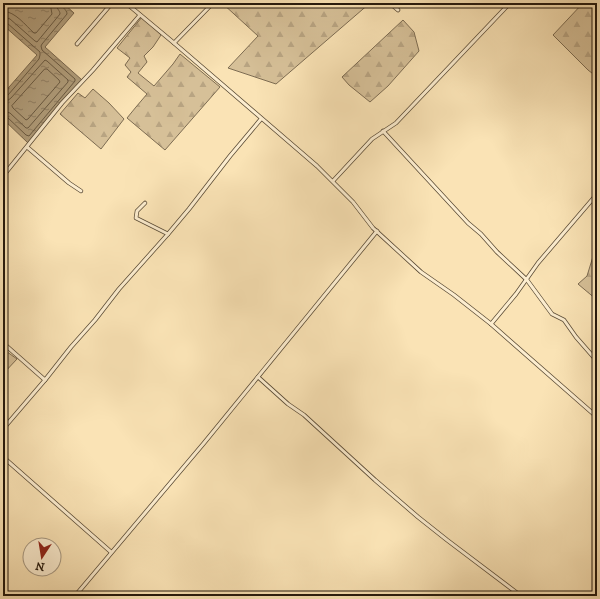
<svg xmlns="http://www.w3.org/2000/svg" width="600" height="599" font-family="'IM FELL DW Pica',serif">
	<defs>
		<pattern id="forest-firs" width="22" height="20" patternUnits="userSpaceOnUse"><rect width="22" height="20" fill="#d6c098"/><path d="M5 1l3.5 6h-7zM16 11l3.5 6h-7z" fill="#b8a482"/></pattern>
		<pattern id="water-ripples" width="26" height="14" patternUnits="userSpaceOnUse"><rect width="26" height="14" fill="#b19e7c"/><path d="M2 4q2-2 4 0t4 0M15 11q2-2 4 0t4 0" fill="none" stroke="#908064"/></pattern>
	</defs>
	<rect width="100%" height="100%" fill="#fae3b5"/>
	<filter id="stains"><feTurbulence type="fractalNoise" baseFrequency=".005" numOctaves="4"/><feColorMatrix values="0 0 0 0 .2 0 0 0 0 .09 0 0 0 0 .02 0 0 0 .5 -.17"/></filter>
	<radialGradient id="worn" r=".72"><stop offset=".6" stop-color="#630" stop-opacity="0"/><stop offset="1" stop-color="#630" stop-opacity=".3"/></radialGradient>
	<!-- forest -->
	<g fill="url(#forest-firs)" stroke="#7d6c52">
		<polygon points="222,3 370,3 276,84 228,68 258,36"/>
		<polygon points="583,3 597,3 597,77 588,70 553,35"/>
		<polygon points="142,17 161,35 153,47 144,56 147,62 138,73 154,86 173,64 180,54 220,87 165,150 127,118 136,107 147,94 127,77 131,72 125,65 130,58 117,48"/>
		<polygon points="403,20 414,32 419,51 388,86 370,102 349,85 342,77"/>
		<polygon points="93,89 109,103 124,119 101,149 60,114 78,93 85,98"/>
		<polygon points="595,250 597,250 597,300 578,284 587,276"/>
		<polygon points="3,349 17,359 3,374"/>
	</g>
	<!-- water -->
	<polygon fill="url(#water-ripples)" stroke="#79684f" points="3,3 63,3 74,13 45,47 82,80 28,143 3,119 3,94 37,55 3,25"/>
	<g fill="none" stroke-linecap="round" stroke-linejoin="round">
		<!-- shore -->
		<g stroke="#6a5b44" stroke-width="1">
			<path d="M 3,11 C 16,12 25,25 34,33 L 36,33 L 52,14 L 50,3"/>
			<path d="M 3,17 L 7,18 L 10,19 L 35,41 L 37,42 L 60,14 C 60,10 56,9 56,3"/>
			<polyline points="3,22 7,23 40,52 40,55 39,59 8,95 3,96"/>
			<polygon points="45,69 47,69 59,80 60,82 28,119 26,120 13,108 12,106"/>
			<polyline points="3,101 7,101 11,98 45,60 47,61 68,80 68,82 28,128 26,128 10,113 3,111"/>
			<path d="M 3,116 L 7,117 L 26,135 L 29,136 L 75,81 L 75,79 L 42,50 L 41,46 L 42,44 L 67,14 C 67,9 61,8 61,3"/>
		</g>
		<!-- minor casing -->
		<g stroke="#5a4b36" stroke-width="4.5">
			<g id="minor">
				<polyline points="126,3 174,43 317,166 353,202 373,228 421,272 454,295 491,324 597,417"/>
				<polyline points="390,3 398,10"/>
				<polyline points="174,43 213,3"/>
				<polyline points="77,44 112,3"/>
				<polyline points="383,131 468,223 481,234 497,252 527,280 552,314 564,320 576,337 597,361"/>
				<polyline points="27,147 69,183 81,191"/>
				<polyline points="3,176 62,103 93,70 140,15"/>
				<polyline points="333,181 372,139 396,123 510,3"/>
				<polyline points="145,203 137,211 136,218 168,234"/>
				<polyline points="491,324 516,294 538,263 597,194"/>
				<polyline points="3,343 45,380"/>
				<polyline points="258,377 288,404 304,415 375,480 418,517 447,540 521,596"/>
				<polyline points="3,429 45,380 71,347 95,320 119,289 168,234 189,209 230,156 261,119"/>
				<polyline points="3,457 111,552"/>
				<polyline points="75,596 204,443 377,231"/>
			</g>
		</g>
		<!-- minor -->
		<use href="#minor" stroke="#fcedcf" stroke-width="3"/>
	</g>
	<!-- margin -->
	<rect width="600" height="599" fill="none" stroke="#fae3b5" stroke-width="16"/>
	<rect x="4" y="4" width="592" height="591" fill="none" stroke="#24180c" stroke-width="2"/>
	<rect x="8" y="8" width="584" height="583" fill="none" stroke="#24180c"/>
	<!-- north arrow -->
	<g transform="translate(42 557) rotate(192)"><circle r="19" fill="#fcedcf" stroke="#a69881"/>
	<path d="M0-3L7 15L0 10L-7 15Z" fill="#8f2418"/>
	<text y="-6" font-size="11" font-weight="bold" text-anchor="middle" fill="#24180c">N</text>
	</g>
	<rect width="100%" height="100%" filter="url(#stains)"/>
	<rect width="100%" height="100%" fill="url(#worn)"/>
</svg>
